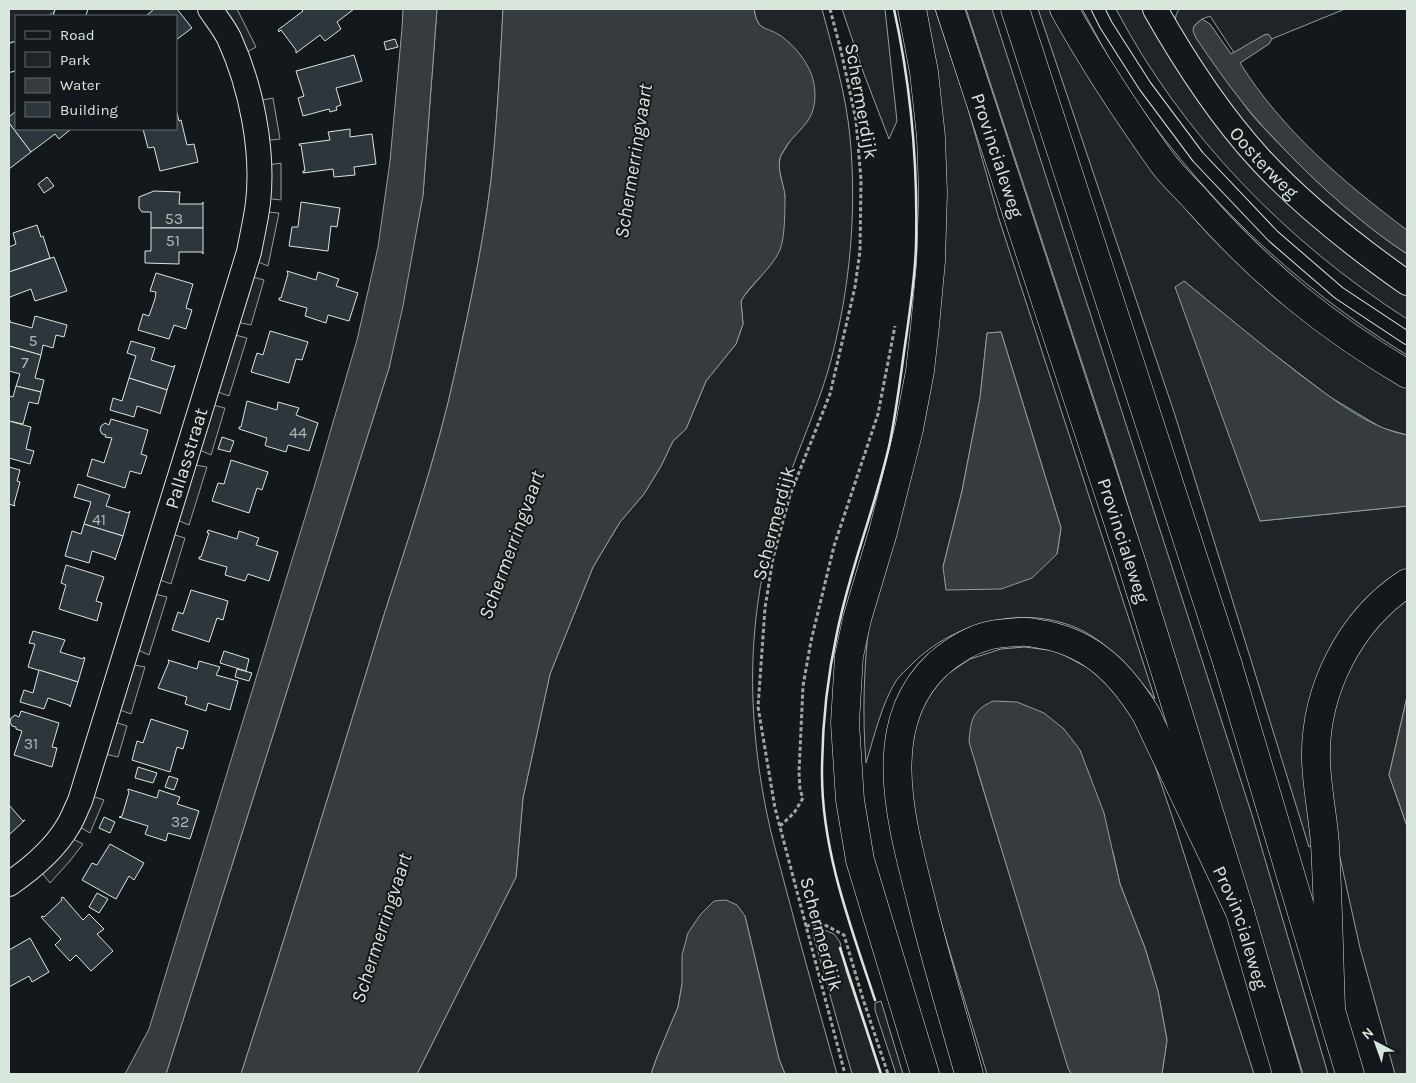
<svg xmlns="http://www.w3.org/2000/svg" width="1416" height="1083" font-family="Karla,sans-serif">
	<rect width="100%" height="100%" fill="#14181c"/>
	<!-- green -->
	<g fill="#202428" stroke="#939e99" fill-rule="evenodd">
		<polygon points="9,9 58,9 48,16 16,16 16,41 9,47"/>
		<polygon points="218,9 237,9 256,47 247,52"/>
		<path d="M 437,9 L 503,9 C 500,66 497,123 491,180 C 482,254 465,329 448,403 C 426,492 394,579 368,667 C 326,803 285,939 241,1074 L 166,1074 L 389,368 L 423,195 Z"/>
		<path d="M 754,9 L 822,9 C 833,51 846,94 850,137 C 857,212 850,288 831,360 C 821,398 805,433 792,469 C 772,523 758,582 754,640 C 750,696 755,754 766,809 C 771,836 779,862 786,889 C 802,951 820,1013 837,1074 L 785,1074 L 779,1059 L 745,916 L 682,984 L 678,1007 L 657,1057 L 651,1074 L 417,1074 L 516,877 L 523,798 L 550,674 L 593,567 L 620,522 L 644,494 L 661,466 L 673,441 L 686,429 L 706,381 L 736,344 L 743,324 L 741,301 L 744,296 L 762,275 L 780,249 L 785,196 L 779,168 L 780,157 L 790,141 L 779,35 C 763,29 757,27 754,9 Z"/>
		<polygon points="842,9 885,9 897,121 889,139 864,74"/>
		<path d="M 923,9 L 935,9 L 967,105 L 999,219 L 1155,699 C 1134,674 1116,650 1087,633 C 1031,602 956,620 912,664 C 907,669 900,675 896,681 C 882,703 874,737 866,763 C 862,713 864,664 870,614 L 935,354 ZM 1001,332 L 1061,528 L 1057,554 L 943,567 L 962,491 L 980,398 L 987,333 Z"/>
		<polygon points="966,9 992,9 1252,815 1328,1074 1303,1074 1114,460"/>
		<polygon points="1038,9 1053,9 1125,128 1407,383 1407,435 1382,428 1330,397 1254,339 1184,281 1260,521 1407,506 1407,570 1340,637 1315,844 1309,847 1174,412"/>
		<path d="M 1071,9 L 1082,9 C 1095,32 1107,56 1121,78 C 1195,192 1292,284 1407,355 L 1407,365 L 1296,287 L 1194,187 Z"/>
		<path d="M 1116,9 L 1142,9 L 1173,62 L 1198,97 L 1380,277 L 1407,296 L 1407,319 C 1287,242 1182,135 1116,9 Z"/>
		<path d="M 1179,9 L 1345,9 L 1235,54 L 1210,16 L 1202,19 L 1194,26 C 1210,52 1225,79 1243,103 C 1254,119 1270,134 1283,148 C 1321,187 1362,224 1407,254 L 1407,269 C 1343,226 1276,167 1230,104 C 1210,78 1193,50 1175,22 L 1176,15 Z"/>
		<polygon points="273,98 280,139 272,140 267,139 262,100"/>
		<polygon points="281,163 281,200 272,199 268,196 268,165"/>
		<polygon points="268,212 279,213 268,266 258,262"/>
		<polygon points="253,277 264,280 251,325 241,323 239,320"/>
		<polygon points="235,335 247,338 229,396 218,392"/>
		<polygon points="213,405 225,408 211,455 200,450"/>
		<polygon points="195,465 207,467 189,525 177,520"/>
		<polygon points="175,535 185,538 171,584 160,580 171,536"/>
		<polygon points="1407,593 1407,697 1389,775 1407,826 1407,1074 1395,1074 1360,948 1335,835 1326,777 1329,731 1347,661"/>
		<polygon points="155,594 167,597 149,655 138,650"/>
		<polygon points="1025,647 1056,651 1090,669 1122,697 1147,742 1172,816 1254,1074 1162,1074 1167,1040 1158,991 1145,948 1120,884 1113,852 977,769 1071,1074 987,1074 942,926 911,814 907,774 919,709 940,679 970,659 1001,649"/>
		<polygon points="134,665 145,667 131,714 120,710"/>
		<polygon points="118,723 127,726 118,757 105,754 113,725"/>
		<polygon points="95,797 104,800 90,833 80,827 90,798"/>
		<polygon points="73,839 83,844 69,862 50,883 42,873"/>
		<polygon points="822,929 834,934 840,942 846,971 881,1074 852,1074 813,934 815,931"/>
		<polygon points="881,1001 903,1074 896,1074 875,1010 875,1003"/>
	</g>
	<!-- water -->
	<g fill="#363b3e" stroke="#939e99">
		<polygon points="403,9 437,9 423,195 403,306 389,368 166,1074 125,1074 149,1029 313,491 357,340 378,247 390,161 402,28"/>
		<path d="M 503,9 L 754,9 C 758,33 765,25 781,36 C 792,44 802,55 808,67 C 817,83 818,107 807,122 C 801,130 793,137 787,145 C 785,149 781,154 780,158 C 777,171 784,184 785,196 C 785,210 785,237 780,250 C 771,270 751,283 741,301 L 743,324 L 736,344 L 706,381 L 686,429 L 673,441 L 661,466 L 644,494 L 620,522 L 593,567 L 550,674 L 523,798 L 516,877 L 417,1074 L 241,1074 C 285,939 326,803 368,667 C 394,579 426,492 448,403 C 465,329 482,254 491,180 C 497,123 500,66 503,9 Z"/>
		<path d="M 1202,19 L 1210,24 L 1231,54 L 1264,35 L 1268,34 L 1272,39 L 1269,44 L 1240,63 C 1282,130 1344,183 1407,230 L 1407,254 C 1363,225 1323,189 1286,151 C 1271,135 1256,120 1243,103 C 1226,82 1211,60 1196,38 L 1193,31 L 1194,26 Z"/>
		<path d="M 1184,281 C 1222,312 1259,343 1298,373 C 1329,396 1368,428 1407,435 L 1407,506 L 1260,521 L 1175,287 Z"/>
		<polygon points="1001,332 1061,528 1057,554 1032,578 1001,589 946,590 943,567 962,491 980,398 987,333"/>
		<polygon points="1407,697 1407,826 1389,775"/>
		<path d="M 993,701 L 1017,702 L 1044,713 L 1064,729 L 1080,750 L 1104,813 L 1120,884 L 1145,948 L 1158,991 L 1167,1040 L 1162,1074 L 1071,1074 L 1068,1068 L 969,742 C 971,719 972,711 993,701 Z"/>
		<polygon points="726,900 737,905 745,916 779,1059 785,1074 651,1074 657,1057 678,1007 682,984 682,955 688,933 700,915 714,901"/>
	</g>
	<!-- building -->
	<g fill="#2c363c" stroke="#d8e6dc">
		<polygon points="154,9 177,9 192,28 176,40 176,16 146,16"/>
		<polygon points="301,9 354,9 337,22 341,29 325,41 320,35 296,53 296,50 281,30 279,32 278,30 303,11"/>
		<polygon points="395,39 398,47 386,50 384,42"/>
		<polygon points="354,55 362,81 336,88 341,105 336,107 337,110 330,112 329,109 303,116 298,98 304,96 296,71"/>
		<polygon points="176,109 179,121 181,120 187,145 194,144 198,162 160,171 154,147 148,148 143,129 176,129"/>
		<polygon points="16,111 16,129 71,129 59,139 55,134 31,152 9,123 9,117"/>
		<polygon points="9,123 31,152 9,169"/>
		<polygon points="350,129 350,137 372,134 376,164 354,167 355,175 334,177 333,169 303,173 303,171 305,171 301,145 300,146 299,144 330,140 328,132"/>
		<polygon points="47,177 54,186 44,193 38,184"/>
		<polygon points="154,191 180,192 179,204 202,204 203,202 203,228 151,228 151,212 142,212 139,208 139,197"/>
		<polygon points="301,202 340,208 337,227 331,226 328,251 289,246 292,227 298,227"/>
		<polygon points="37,225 41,237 43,236 50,258 9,272 9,247 16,244 13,233"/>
		<polygon points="151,228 203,228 203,254 202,252 179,252 179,264 145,263 145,251 151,251"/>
		<polygon points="54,257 67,291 35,301 31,289 10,297 9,299 9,272"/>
		<polygon points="287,271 316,280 318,272 339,279 336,286 358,293 349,321 328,315 326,323 305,316 307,308 279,300 279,298 281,298 288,274"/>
		<polygon points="156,273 193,284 186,308 192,310 186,329 174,325 169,339 138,330 143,314 149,316 155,299 156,292 150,291"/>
		<polygon points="35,316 67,325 64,337 56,335 53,348 43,345 41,355 9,346 9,320 10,320 10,322 32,328"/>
		<polygon points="270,331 308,342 302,360 296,359 289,383 251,372 257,353 263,355"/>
		<polygon points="131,341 155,348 151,360 173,367 175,365 167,390 129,378 136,356 127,353"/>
		<polygon points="9,346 41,355 35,378 44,380 41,392 16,386 20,374 9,371"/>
		<polygon points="129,378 167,390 160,414 159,413 137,406 134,417 110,410 113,398 122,401"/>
		<polygon points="16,386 41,392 38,404 29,402 23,424 9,421 9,396 13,397"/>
		<polygon points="247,401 277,410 278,402 299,408 296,415 318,423 309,451 288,445 286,452 266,446 265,445 267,438 239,429 239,427 241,427"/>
		<polygon points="111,419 148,430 141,454 147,456 141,474 130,471 125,488 87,476 92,459 104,463 112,438 105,437 106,435 102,434 100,430 101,426 105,423 109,425"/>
		<polygon points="9,421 31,427 26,449 34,451 30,464 9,458"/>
		<polygon points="222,437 234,441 230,452 218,449"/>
		<polygon points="231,460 268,472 262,490 257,488 249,513 212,501 218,483 224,484"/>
		<polygon points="9,467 20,470 17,481 20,482 14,504 15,506 9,504"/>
		<polygon points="78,484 110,495 106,506 128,513 130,511 123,536 84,524 91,502 74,497"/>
		<polygon points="84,524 123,536 115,560 114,558 92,551 89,563 65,556 72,531 81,534"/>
		<polygon points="208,530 237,539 239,531 259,538 256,545 278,552 269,581 248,574 245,581 225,575 227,567 199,559 199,557 201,557 209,533 207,533"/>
		<polygon points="66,565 104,577 96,601 102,603 97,621 59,609 66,585 61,583"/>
		<polygon points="191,590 228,601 223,620 217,618 209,642 172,630 178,612 183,614"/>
		<polygon points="33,631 65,640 60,652 83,659 84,657 85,658 78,682 28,667 35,644 29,643"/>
		<polygon points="224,651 249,659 246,671 220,663"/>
		<polygon points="168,660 197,669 199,661 220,667 216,675 238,681 230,710 208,703 206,711 185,704 187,697 158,688 169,662"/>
		<polygon points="237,669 252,673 249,681 235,677"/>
		<polygon points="39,670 78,682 70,707 69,705 48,698 44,709 20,702 24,690 33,693"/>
		<polygon points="21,711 59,723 52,747 57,748 52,767 14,755 22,731 16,729 16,727 12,726 10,722 11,718 15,715 19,717"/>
		<polygon points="151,719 188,731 183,749 177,747 170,772 132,760 137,741 143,743"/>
		<polygon points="138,767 157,773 153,783 135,778"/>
		<polygon points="169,776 178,779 174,790 165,787"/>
		<polygon points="128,789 157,798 159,790 180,797 177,804 199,811 190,839 168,833 166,841 147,835 145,834 148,826 119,817 122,816 129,792 128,791"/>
		<polygon points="9,805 23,821 25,820 9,835"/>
		<polygon points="104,817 115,822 110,833 99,828"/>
		<polygon points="110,844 144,863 134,880 129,876 116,899 82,880 92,863 97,865"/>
		<polygon points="97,893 108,899 99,913 89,907"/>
		<polygon points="63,897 83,920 89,914 104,929 97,934 113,951 91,971 76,955 70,961 56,946 55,945 61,939 41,917 43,916 44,917 62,900 61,898"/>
		<polygon points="30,938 49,972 32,982 29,976 9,987 9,950"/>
	</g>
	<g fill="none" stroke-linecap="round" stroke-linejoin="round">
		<!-- lane casing -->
		<g stroke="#d8e6dc" stroke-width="14">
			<polyline id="lane" points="1098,9 1106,25 1145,86 1198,157 1273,236 1339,293 1407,338"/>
		</g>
		<!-- street casing -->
		<g stroke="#d8e6dc" stroke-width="26">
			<g id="street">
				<path id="s1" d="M 1155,9 C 1185,62 1218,113 1259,158 C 1302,205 1356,247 1407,283"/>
				<polyline points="66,16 75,9"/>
				<polyline points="9,60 16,54"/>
				<path id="s2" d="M 9,884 C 31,869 54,850 68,826 C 73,818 76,809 80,801 L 249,252 C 252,236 256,219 258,203 C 264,150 251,86 229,38 C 224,28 216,18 210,9"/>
			</g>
		</g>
		<!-- primary casing -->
		<g stroke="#d8e6dc" stroke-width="29">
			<g id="primary">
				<polyline points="1228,665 1350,1074"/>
				<path d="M 1331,1008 C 1329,953 1328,899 1325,844 C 1323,817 1317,789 1316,761 C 1314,692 1349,621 1407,583"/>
				<path id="s3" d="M 969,1074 C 953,1016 935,958 921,900 C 902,824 872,725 938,664 C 952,652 968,641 987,636 C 997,633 1009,633 1020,632 C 1029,631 1038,634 1046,635 C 1094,645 1122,675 1146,714 L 1240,912 L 1287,1074"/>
			</g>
		</g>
		<!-- highway casing -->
		<g stroke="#d8e6dc" stroke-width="29">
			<g id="highway">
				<polyline points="912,9 924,72 931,137 933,193 931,261 925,326 920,371 909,429 883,532 857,619 849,656 845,723 850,800 860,860 925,1074"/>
				<path id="s4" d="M 950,9 L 1131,561 L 1240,912"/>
				<polyline points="1015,9 1228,665"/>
				<path d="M 1064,9 C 1093,61 1127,113 1162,162 C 1173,177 1188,190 1200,204 C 1262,274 1327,327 1407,374"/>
			</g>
		</g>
		<!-- path -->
		<g stroke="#9da8a2" stroke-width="3" stroke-dasharray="4 2.5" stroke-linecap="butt">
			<polyline points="830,9 841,51 856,120 861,180 860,251 855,287 830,394 790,495 773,558 765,608 758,707 775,808 845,1074"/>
			<polyline points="780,826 794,813 803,798 800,790 799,772 803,686 811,641 834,546 878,414 895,326"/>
			<polyline points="806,926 821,923 844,935 863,999 888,1074"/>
		</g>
		<!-- lane -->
		<use href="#lane" stroke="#14181c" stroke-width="12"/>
		<!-- street -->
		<use href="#street" stroke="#14181c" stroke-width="24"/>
		<!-- primary -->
		<use href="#primary" stroke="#14181c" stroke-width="28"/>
		<!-- highway -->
		<use href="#highway" stroke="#14181c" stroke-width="28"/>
		<!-- wall -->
		<g stroke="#d8e6dc" stroke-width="2.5">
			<polyline points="840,948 881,1074"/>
			<path d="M 875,1000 C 851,927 822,852 822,774 C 822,727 827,679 837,633 C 850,568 876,506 890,442 C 896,412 900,382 904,352 C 909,317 915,281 916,246 C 918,167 911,86 894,9"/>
		</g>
	</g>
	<g text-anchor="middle" stroke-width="4" stroke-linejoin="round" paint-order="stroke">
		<!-- number labels -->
		<g font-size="16" fill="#adbab4">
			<text x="174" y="224">53</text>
			<text x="173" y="246">51</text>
			<text x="33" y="346">5</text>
			<text x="25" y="368">7</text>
			<text x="298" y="438">44</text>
			<text x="99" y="525">41</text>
			<text x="31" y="749">31</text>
			<text x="180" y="827">32</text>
		</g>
		<!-- street labels -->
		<g font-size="19" fill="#d8e6dc" stroke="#14181c">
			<text transform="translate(862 101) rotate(80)" y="7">Schermerdijk</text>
			<text dy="7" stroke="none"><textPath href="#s4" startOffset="154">Provincialeweg</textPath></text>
			<text dy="7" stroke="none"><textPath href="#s1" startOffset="189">Oosterweg</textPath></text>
			<text dy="7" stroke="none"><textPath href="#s2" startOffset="470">Pallasstraat</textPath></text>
			<text transform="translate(773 523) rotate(-75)" y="7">Schermerdijk</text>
			<text dy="7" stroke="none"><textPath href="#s4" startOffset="559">Provincialeweg</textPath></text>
			<text dy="7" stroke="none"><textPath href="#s3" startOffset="912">Provincialeweg</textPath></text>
			<text transform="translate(822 934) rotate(75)" y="7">Schermerdijk</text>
		</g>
		<!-- water labels -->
		<g font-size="20" font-style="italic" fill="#d8e6dc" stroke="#14181c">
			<text transform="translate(633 161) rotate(-81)" y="7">Schermerringvaart</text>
			<text transform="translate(511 545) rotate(-70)" y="7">Schermerringvaart</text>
			<text transform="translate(381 928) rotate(-72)" y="7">Schermerringvaart</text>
		</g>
	</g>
	<!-- border -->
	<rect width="1416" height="1083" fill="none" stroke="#d8e6dc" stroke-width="20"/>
	<!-- legend -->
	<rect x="15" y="15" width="162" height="115" fill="#14181c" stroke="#626a69"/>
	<rect x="25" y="31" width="25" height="8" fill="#14181c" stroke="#626a69"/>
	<text x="60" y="40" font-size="15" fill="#d8e6dc">Road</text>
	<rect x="25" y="52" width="25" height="15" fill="#202428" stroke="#626a69"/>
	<text x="60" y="65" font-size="15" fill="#d8e6dc">Park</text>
	<rect x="25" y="78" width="25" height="15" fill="#363b3e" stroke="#626a69"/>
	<text x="60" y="90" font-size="15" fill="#d8e6dc">Water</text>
	<rect x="25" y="102" width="25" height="15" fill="#2c363c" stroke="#626a69"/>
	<text x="60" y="115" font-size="15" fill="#d8e6dc">Building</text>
	<!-- north arrow -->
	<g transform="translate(1376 1043) rotate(319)" stroke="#14181c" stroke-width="4" paint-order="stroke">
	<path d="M0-4L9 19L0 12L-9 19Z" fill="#d8e6dc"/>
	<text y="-8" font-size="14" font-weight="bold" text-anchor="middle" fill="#d8e6dc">N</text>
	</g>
</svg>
